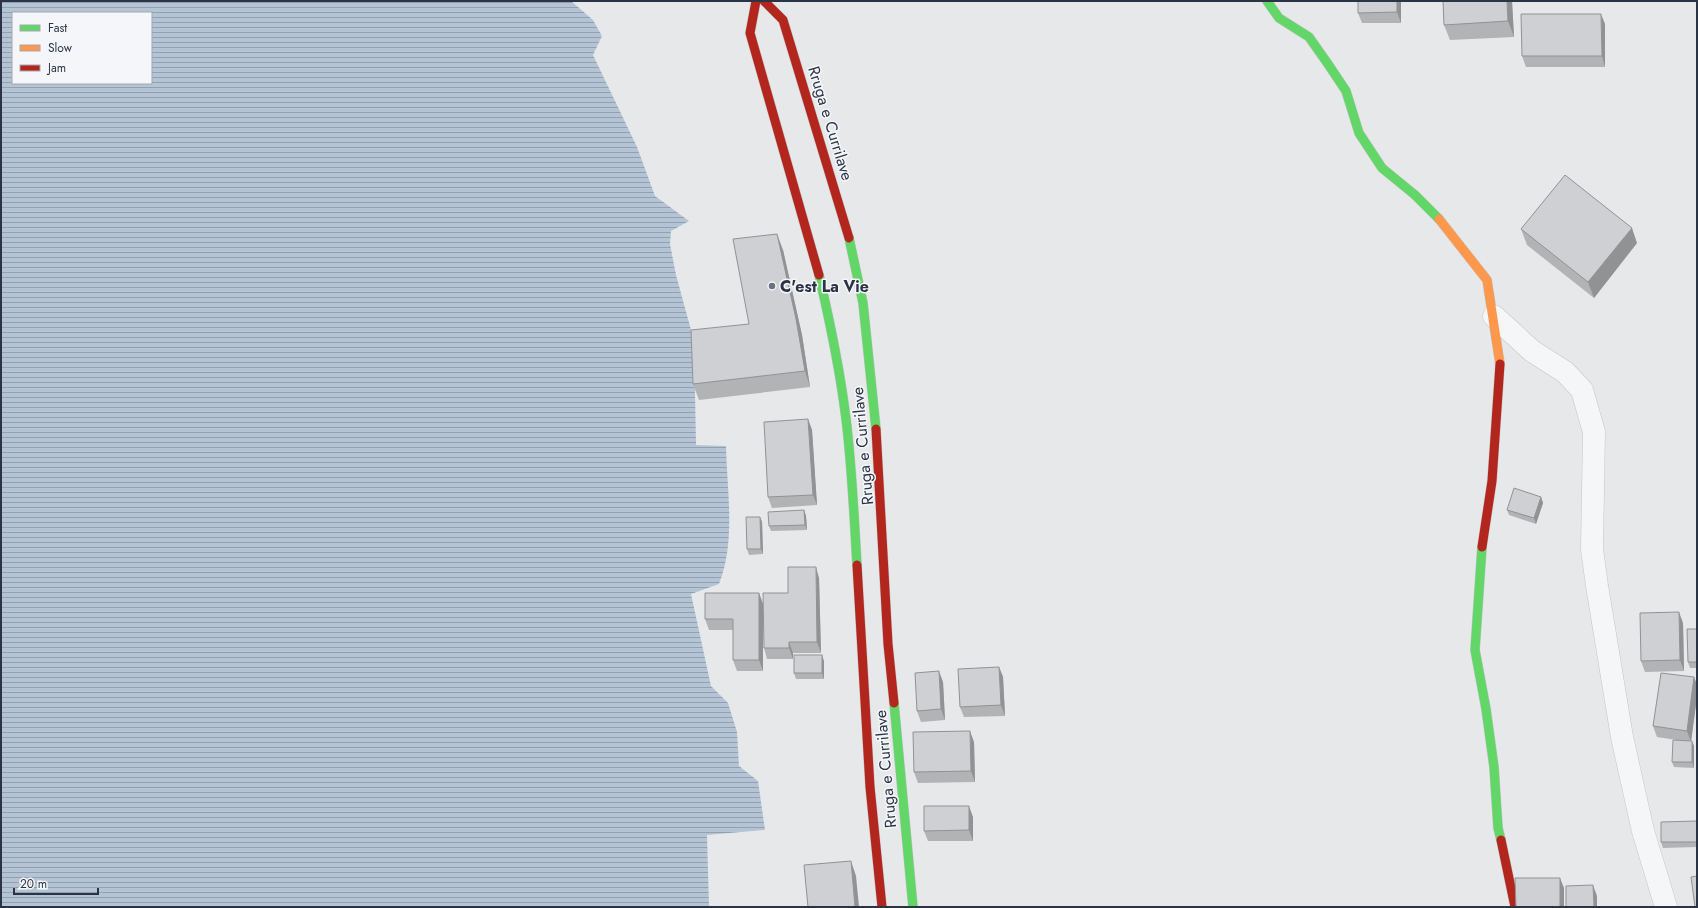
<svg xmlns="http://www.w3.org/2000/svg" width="1698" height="908" font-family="Jost,sans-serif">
	<defs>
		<pattern id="water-rules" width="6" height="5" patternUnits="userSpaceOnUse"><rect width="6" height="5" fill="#b4c4d5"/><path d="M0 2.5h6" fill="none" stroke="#93a0af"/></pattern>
	</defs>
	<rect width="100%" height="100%" fill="#e6e8ea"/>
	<!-- water -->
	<path fill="url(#water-rules)" fill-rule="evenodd" d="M 1,1 L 571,1 L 593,20 L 602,36 L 593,55 L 637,147 L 655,196 L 689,221 L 671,231 L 670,244 L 676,275 L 694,341 L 696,445 L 726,446 C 727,491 736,541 719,584 L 691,594 L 711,686 L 728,703 L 737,732 L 739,766 L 758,781 L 765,830 L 707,835 L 709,907 L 1,907 ZM 13,13 L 151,13 L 151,83 L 13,83 Z"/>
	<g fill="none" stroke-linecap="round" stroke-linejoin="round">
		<!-- street casing -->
		<g stroke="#c4c6c8" stroke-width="23">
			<polyline id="street" points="1494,316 1532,351 1565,372 1582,390 1594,432 1592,549 1597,586 1622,737 1643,831 1666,907"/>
		</g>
		<!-- fast casing -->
		<g stroke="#c4c6c8" stroke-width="10">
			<g id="fast">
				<polyline points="1267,1 1279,18 1309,37 1328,64 1346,91 1359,133 1382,168 1415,195 1439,219"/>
				<polyline points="849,238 863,303 876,429"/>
				<path d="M 819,275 C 830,322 840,370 846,419 C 852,467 854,516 857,565"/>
				<polyline points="1482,547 1475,650 1486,709 1494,767 1498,828 1501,840"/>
				<polyline points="894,703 913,907"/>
			</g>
		</g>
		<!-- slow casing -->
		<g stroke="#c4c6c8" stroke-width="10">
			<polyline id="slow" points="1439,219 1487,280 1500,364"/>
		</g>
		<!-- jam casing -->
		<g stroke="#c4c6c8" stroke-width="10">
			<g id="jam">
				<polyline points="756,1 750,33 819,275"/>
				<polyline points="764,1 783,20 849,238"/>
				<polyline points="876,429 888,644 894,703"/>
				<polyline points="1482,547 1492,481 1500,364"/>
				<polyline points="857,565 870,787 882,907"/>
				<polyline points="1501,840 1515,907"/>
			</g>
		</g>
		<!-- street -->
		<use href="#street" stroke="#f5f6f7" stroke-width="22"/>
		<!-- fast -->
		<use href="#fast" stroke="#63d668" stroke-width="9"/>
		<!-- slow -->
		<use href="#slow" stroke="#ff974d" stroke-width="9"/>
		<!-- jam -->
		<use href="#jam" stroke="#b3261e" stroke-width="9"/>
	</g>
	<!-- wall -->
	<g fill="#b1b3b5">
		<polygon points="1358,1 1401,1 1401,23 1362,23 1358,13"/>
		<polygon points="1443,1 1512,1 1514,37 1450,40 1444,25"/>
		<polygon points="1605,24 1605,67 1526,67 1522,56"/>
		<polygon points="1521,229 1637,243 1594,298 1527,245"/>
		<polygon points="783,250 802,335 810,387 699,400 693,384 749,324"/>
		<polygon points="808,419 812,430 817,505 772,508 768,497"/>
		<polygon points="1541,497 1543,503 1536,524 1509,515 1507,510"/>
		<polygon points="804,510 806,516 807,530 771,531 769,526"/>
		<polygon points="760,517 762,522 763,554 749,555 747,549"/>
		<polygon points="819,578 821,653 793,653 793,659 767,659 764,648 788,593"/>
		<polygon points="759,593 763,604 763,671 737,671 733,660 733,630 709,630 705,619"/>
		<polygon points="1683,623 1684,671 1645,672 1641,661"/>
		<polygon points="1697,629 1697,668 1690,668 1688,662"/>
		<polygon points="824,661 824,679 796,679 794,673"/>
		<polygon points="999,667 1003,677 1005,716 964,717 960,707"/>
		<polygon points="1694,677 1697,685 1697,697 1691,741 1694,746 1694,768 1674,767 1672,762 1683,741 1657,737 1653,726"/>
		<polygon points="943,682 945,720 921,722 917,711"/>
		<polygon points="974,742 975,782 918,783 914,772"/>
		<polygon points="973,817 973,841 928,841 924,831"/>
		<polygon points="1697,821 1697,847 1663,848 1661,842"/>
	</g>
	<!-- shaded-wall -->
	<g fill="#909294">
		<polygon points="1397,1 1401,1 1401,23 1397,12"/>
		<polygon points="1507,1 1512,1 1514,37 1508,21"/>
		<polygon points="1601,14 1605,24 1605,67 1602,56"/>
		<polygon points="1632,228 1637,243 1594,298 1588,282"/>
		<polygon points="777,234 783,250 802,335 810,387 805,371"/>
		<polygon points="808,419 812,430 817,505 813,495"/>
		<polygon points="1541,497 1543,503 1536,524 1534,518"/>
		<polygon points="804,510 806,516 807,530 805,525"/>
		<polygon points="760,517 762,522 763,554 761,549"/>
		<polygon points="816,567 819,578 821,653 817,642"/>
		<polygon points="759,593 763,604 763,671 759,660"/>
		<polygon points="1679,612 1683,623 1684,671 1680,660"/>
		<polygon points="789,642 793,653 793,659 789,648"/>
		<polygon points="822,655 824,661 824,679 822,673"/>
		<polygon points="999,667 1003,677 1005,716 1001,705"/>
		<polygon points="939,671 943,682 945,720 941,709"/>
		<polygon points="1694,677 1697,685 1697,697 1691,742 1687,731"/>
		<polygon points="970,731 974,742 975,782 971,771"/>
		<polygon points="1692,741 1694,746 1694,768 1692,762"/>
		<polygon points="969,806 973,817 973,841 969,830"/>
		<polygon points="851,861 856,876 859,907 855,907"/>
		<polygon points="1560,878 1564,888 1564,907 1560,907"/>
		<polygon points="1593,885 1597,896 1597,907 1594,907"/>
	</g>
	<!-- building -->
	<g fill="#ced0d3" stroke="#909294">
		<polygon points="1358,1 1397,1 1397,12 1358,13"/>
		<polygon points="1443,1 1507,1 1508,21 1444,25"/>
		<polygon points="1521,14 1601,14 1602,56 1522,56"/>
		<polygon points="1565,175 1632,228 1588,282 1521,229"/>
		<polygon points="777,234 796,319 805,371 693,384 691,330 749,324 733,239"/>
		<polygon points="808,419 813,495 768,497 764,422"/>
		<polygon points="1514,488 1541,497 1534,518 1507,510"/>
		<polygon points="804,510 805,525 769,526 768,512"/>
		<polygon points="746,517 760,517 761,549 747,549"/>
		<polygon points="788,567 816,567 817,642 789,642 789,648 764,648 763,593 788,593"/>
		<polygon points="705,593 759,593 759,660 733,660 733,619 705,619"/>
		<polygon points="1679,612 1680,660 1641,661 1640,613"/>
		<polygon points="1687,629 1697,629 1697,662 1688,662"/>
		<rect x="794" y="655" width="28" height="18"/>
		<polygon points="999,667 1001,705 960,707 958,669"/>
		<polygon points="939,671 941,709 917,711 915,673"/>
		<polygon points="1661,673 1694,677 1687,731 1653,726"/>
		<polygon points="970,731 971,771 914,772 913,732"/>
		<polygon points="1673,740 1692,741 1692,762 1672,762"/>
		<polygon points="924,806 969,806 969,830 924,831"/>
		<polygon points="1697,821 1697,842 1661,842 1661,822"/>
		<polygon points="851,861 855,907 808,907 804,865"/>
		<polygon points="1697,876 1697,907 1695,907 1691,877"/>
		<polygon points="1515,878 1560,878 1560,907 1516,907"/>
		<polygon points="1593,885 1594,907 1566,907 1566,886"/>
	</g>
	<!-- markers -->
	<circle fill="#6c737f" stroke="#f4f6f9" stroke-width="1.5" cx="772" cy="286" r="4"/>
	<g text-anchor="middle" stroke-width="3" stroke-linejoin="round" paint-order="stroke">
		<!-- street labels -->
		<g font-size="16" fill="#2b3445" stroke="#f4f6f9">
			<text transform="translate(831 123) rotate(73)" y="6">Rruga e Currilave</text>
			<text transform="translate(862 446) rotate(-95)" y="6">Rruga e Currilave</text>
			<text transform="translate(885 769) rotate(-95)" y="6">Rruga e Currilave</text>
		</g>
		<!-- poi labels -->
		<g font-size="16" font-weight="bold" fill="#2b3445" stroke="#f4f6f9" text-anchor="start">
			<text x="780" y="292">C'est La Vie</text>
		</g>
	</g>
	<!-- border -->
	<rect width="1698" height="908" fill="none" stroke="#2b3445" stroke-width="4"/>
	<!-- legend -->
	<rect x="12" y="12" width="140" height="72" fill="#f4f6f9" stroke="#a4a8b1"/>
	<rect x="20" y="25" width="20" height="6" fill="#63d668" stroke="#a4a8b1"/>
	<text x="48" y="32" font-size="12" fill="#2b3445">Fast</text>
	<rect x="20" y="45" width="20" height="6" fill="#ff974d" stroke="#a4a8b1"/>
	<text x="48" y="52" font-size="12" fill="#2b3445">Slow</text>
	<rect x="20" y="65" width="20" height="6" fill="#b3261e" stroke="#a4a8b1"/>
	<text x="48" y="72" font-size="12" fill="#2b3445">Jam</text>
	<!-- scale -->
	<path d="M14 888v6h84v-6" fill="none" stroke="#2b3445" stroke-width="2"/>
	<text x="20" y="888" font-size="12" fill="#2b3445" stroke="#f4f6f9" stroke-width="3" paint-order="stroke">20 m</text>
</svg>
